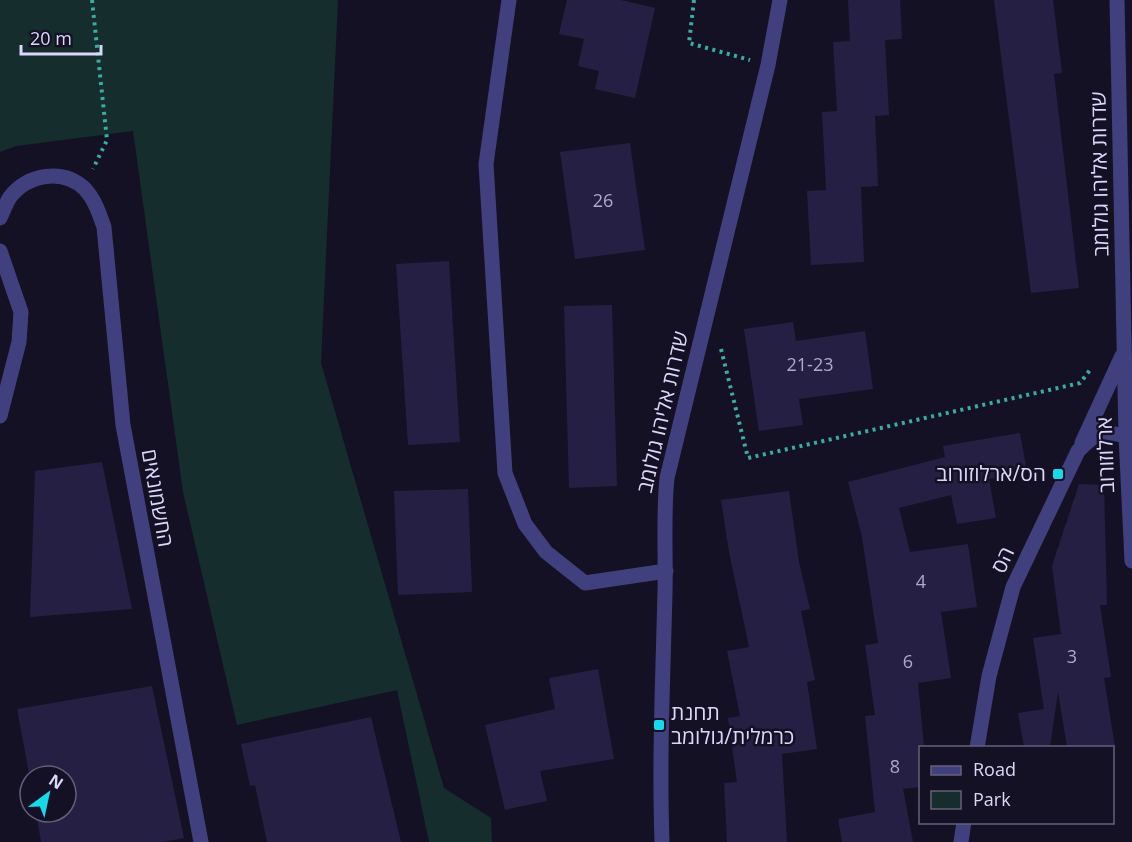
<svg xmlns="http://www.w3.org/2000/svg" width="1132" height="842" font-family="'Open Sans',Heebo,sans-serif">
	<rect width="100%" height="100%" fill="#141124"/>
	<!-- green -->
	<polygon fill="#152d2c" points="0,0 338,0 321,363 444,788 491,818 492,842 429,842 397,690 237,725 183,492 133,131 16,146 0,152"/>
	<!-- building -->
	<g fill="#251f43">
		<polygon points="567,0 621,0 655,8 635,98 595,89 599,71 578,66 584,39 559,34"/>
		<polygon points="848,0 900,0 902,39 885,40 889,115 875,116 878,186 861,187 864,262 811,265 807,191 826,190 822,112 837,111 833,42 850,41"/>
		<polygon points="994,0 1053,0 1062,73 1054,74 1079,288 1031,293"/>
		<polygon points="630,143 645,250 575,259 560,152"/>
		<polygon points="449,261 460,442 408,445 396,264"/>
		<polygon points="612,305 617,486 569,488 564,306"/>
		<polygon points="793,322 796,341 865,331 873,389 799,399 803,425 759,431 744,329"/>
		<polygon points="1020,433 1027,472 989,479 996,518 957,524 951,495 899,508 910,552 968,544 977,607 941,612 951,678 918,683 924,747 921,747 921,787 903,789 913,842 842,842 838,819 875,812 865,716 875,715 865,645 878,643 862,537 848,482 945,457 943,446"/>
		<polygon points="102,462 132,609 30,617 35,471"/>
		<polygon points="1079,484 1104,485 1107,605 1100,605 1111,677 1104,678 1115,747 1067,747 1058,692 1050,747 1024,747 1018,713 1044,709 1033,638 1061,634 1052,566"/>
		<polygon points="468,489 472,592 398,595 394,491"/>
		<polygon points="789,491 799,562 810,609 801,611 815,680 807,682 817,749 782,754 787,842 727,842 724,783 737,782 728,718 740,716 727,651 749,647 729,552 721,500"/>
		<polygon points="598,669 614,759 540,771 547,801 505,810 485,725 555,709 549,678"/>
		<polygon points="152,686 184,838 163,842 41,842 36,812 66,812 66,776 30,776 30,779 17,709"/>
		<polygon points="371,717 401,842 267,842 255,785 250,786 241,744"/>
	</g>
	<g fill="none" stroke-linecap="round" stroke-linejoin="round">
		<!-- path -->
		<g stroke="#3baca2" stroke-width="4" stroke-dasharray="3 4.5" stroke-linecap="butt">
			<polyline points="92,0 107,140 93,169"/>
			<polyline points="694,0 689,43 750,60"/>
			<polyline points="721,349 748,458 1080,383 1090,370"/>
		</g>
		<!-- minor -->
		<g stroke="#41407e" stroke-width="15">
			<polyline points="509,0 486,164 505,473 525,524 546,552 585,583 666,571"/>
			<polyline points="1117,0 1126,436 1132,561"/>
			<path d="M 0,218 C 3,212 6,203 10,197 C 28,174 63,168 85,189 C 95,200 99,213 104,227 L 123,425 L 201,842"/>
			<polyline points="0,251 21,312 19,342 0,416"/>
			<polyline points="1082,443 1122,356"/>
			<path d="M 977,748 L 989,676 L 1013,587 L 1078,451 C 1096,433 1101,430 1126,436"/>
			<path d="M 662,842 C 659,758 663,675 665,592 C 666,553 663,516 667,478 L 768,65 L 780,0"/>
			<polyline points="961,842 964,822"/>
		</g>
	</g>
	<!-- markers -->
	<g fill="#16d9e9" stroke="#141124" stroke-width="2">
		<rect x="1052" y="468" width="12" height="12" rx="3"/>
		<rect x="653" y="719" width="12" height="12" rx="3"/>
	</g>
	<g text-anchor="middle" stroke-width="5" stroke-linejoin="round" paint-order="stroke">
		<!-- number labels -->
		<g font-size="18" fill="#aea9cd">
			<text x="603" y="207">26</text>
			<text x="810" y="371">21-23</text>
			<text x="921" y="588">4</text>
			<text x="1072" y="663">3</text>
			<text x="908" y="668">6</text>
			<text x="895" y="773">8</text>
		</g>
		<!-- street labels -->
		<g font-size="21" fill="#dbd7fb" stroke="#141124">
			<text transform="translate(1100 174) rotate(-91)" y="7">שדרות אליהו גולומב</text>
			<text transform="translate(663 412) rotate(-77)" y="7">שדרות אליהו גולומב</text>
			<text transform="translate(1106 455) rotate(-92)" y="7">ארלוזורוב</text>
			<text transform="translate(157 498) rotate(80)" y="7">החשמונאים</text>
			<text transform="translate(1003 560) rotate(-65)" y="7">הס</text>
		</g>
		<!-- poi labels -->
		<g font-size="21" fill="#dbd7fb" stroke="#141124" text-anchor="end">
			<text x="1046" y="481">הס/ארלוזורוב</text>
			<text x="671" y="720" text-anchor="start">תחנת<tspan x="671" dy="24">כרמלית/גולומב</tspan></text>
		</g>
	</g>
	<!-- legend -->
	<rect x="919" y="746" width="195" height="78" fill="#141124" stroke="#64607a" stroke-width="1.5"/>
	<rect x="931" y="766" width="30" height="9" fill="#41407e" stroke="#64607a" stroke-width="1.5"/>
	<text x="973" y="776" font-size="18" fill="#dbd7fb">Road</text>
	<rect x="931" y="791" width="30" height="18" fill="#152d2c" stroke="#64607a" stroke-width="1.5"/>
	<text x="973" y="806" font-size="18" fill="#dbd7fb">Park</text>
	<!-- north arrow -->
	<g transform="translate(48 794) rotate(33)"><circle r="28" fill="#141124" stroke="#64607a" stroke-width="1.5"/>
	<path d="M0-4.5L10 22L0 15L-10 22Z" fill="#16d9e9"/>
	<text y="-9" font-size="16" font-weight="bold" text-anchor="middle" fill="#dbd7fb">N</text>
	</g>
	<!-- scale -->
	<path d="M21 45v9h80v-9" fill="none" stroke="#dbd7fb" stroke-width="3"/>
	<text x="30" y="45" font-size="18" fill="#dbd7fb" stroke="#141124" stroke-width="4.5" paint-order="stroke">20 m</text>
</svg>
